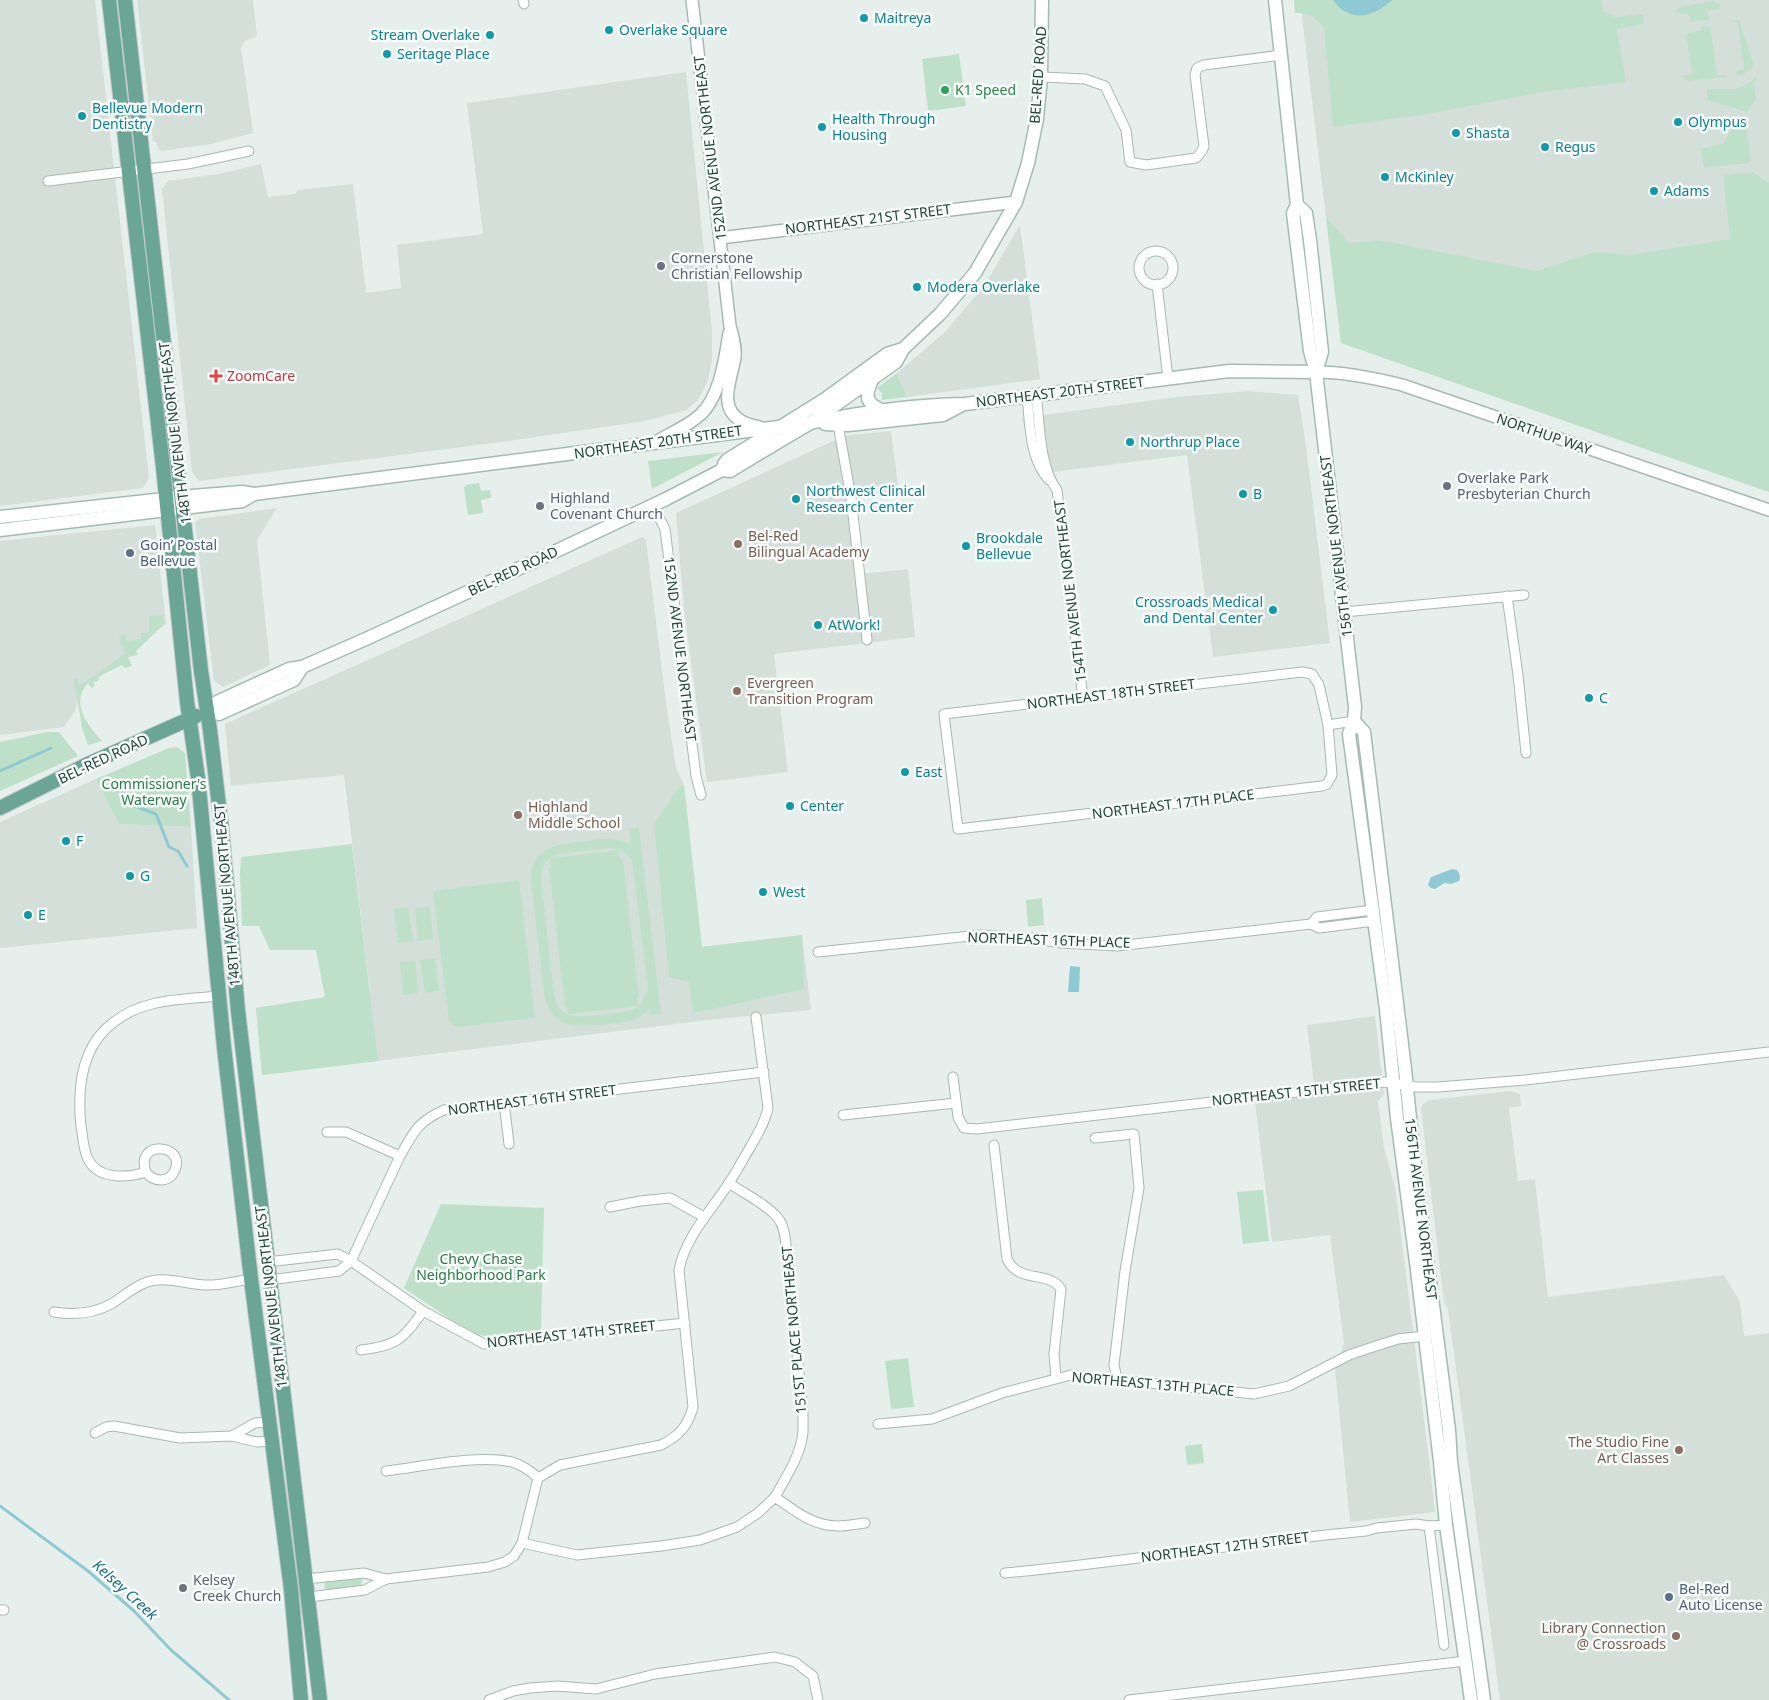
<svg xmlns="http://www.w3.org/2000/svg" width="1769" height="1700" font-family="'Noto Sans',sans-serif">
	<rect width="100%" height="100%" fill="#e6efeb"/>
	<!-- built -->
	<g fill="#d4dfda">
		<polygon points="0,0 95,0 149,478 143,488 0,506"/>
		<polygon points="137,0 253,0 257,36 245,41 241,48 253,133 211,144 162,151 159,150 156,142 153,142"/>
		<polygon points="1300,0 1769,0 1769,492 1341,343"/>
		<polygon points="686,72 712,331 712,359 708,380 698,400 686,410 645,421 508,441 199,481 192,472 162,189 168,181 218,174 261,164 268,197 295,194 298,190 353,184 366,293 401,288 397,245 483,234 467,103"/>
		<polygon points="1020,225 1040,379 907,397 897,373 944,333 979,292 990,276"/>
		<polygon points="1248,391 1298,395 1306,446 1330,643 1213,657 1187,455 1037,474 1022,418 1177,397"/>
		<polygon points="891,431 899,492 851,497 860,574 908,569 915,637 774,654 788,772 707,782 684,609 676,513 844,436"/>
		<polygon points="277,508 257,540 270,665 223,687 214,681 195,523 199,519"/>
		<polygon points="155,525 166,624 81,688 75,711 64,727 0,735 0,541"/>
		<polygon points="642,537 646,540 665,695 676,768 684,785 702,947 802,935 811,1010 708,1020 262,1075 256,1008 370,991 344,775 231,786 225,724"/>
		<polygon points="96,779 119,824 191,827 197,928 0,948 0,822"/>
		<polygon points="1375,1016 1384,1094 1378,1102 1384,1148 1395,1187 1432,1484 1435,1512 1350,1522 1335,1369 1344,1343 1330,1235 1272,1242 1255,1102 1315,1094 1307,1025"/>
		<polygon points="1511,1091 1520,1094 1521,1106 1509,1108 1518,1181 1535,1179 1548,1297 1724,1275 1740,1302 1744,1336 1769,1333 1769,1700 1500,1700 1448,1309 1444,1302 1421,1108 1423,1104 1430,1100"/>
	</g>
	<!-- green -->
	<g fill="#bfe0c8" fill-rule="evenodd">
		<path d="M 1294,0 L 1601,0 L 1603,11 L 1615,17 L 1643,14 L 1644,24 L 1617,29 L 1626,82 L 1543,92 L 1422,115 L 1333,127 L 1324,29 C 1316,17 1310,12 1295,13 Z"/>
		<polygon points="1714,1 1715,3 1719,3 1720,9 1707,11 1709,20 1690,22 1690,17 1688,14 1677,13 1676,11 1680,7"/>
		<polygon points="1739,20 1754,65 1745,73 1737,76 1736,71 1744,69 1738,22 1730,21"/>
		<polygon points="1710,26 1717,75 1726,75 1727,77 1688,81 1681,76 1692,74 1686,34 1701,30 1701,27"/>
		<polygon points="959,54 966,106 928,111 922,59"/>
		<polygon points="1758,76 1753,83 1756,99 1747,112 1708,100 1707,89 1736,89 1744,86"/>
		<polygon points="1738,122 1746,123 1751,160 1749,163 1704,168 1701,149 1724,143 1731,130"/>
		<polygon points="1753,172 1769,183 1769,492 1341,343 1326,217 1349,243 1379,240 1537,271 1594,252 1630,255 1730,239 1723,175"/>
		<polygon points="897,373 907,397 882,400 882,393 877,388"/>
		<polygon points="723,452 652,489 648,461"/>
		<polygon points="479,483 481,491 490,490 491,498 481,500 483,513 468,515 464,488 466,485"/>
		<path d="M 163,615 L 164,624 L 136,651 L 138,655 L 128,657 L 132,666 L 125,668 L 122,665 L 100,676 L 98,681 L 93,683 L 95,686 L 91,688 L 88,683 C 70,702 87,725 102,741 L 88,745 L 82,728 L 74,679 L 77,678 L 79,686 L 126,653 L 121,645 L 119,635 L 126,634 L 127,641 L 141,639 L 141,633 L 149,632 L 149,616 Z"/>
		<polygon points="47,732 59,732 78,756 0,791 0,742"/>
		<polygon points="177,747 185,753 191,827 119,824 96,779 169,748"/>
		<polygon points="684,785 702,947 802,935 804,989 693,1013 689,982 669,977 654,824 677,789"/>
		<path d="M 639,827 L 661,1014 L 650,1015 L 650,1009 C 645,1014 637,1019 630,1021 C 616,1024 576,1028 564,1023 C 554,1018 548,1010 545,1000 L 531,881 C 530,846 558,844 585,841 C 602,839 616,836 631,845 L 629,829 ZM 610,848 L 622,851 L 632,860 L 648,989 L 641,1004 L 634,1009 C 621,1013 577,1020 567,1014 C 559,1010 556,1003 554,995 L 541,878 C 542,870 543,863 550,858 L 551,867 L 549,868 L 565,1006 L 567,1006 L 568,1014 L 638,1006 L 637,997 L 639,997 L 623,859 L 620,859 L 619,850 L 550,858 L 558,854 Z"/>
		<polygon points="352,844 378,1061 262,1075 256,1008 325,997 316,950 270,950 259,926 242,926 240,874 241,857"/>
		<polygon points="519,880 535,1018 456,1027 449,1022 433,891"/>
		<polygon points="1042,898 1044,925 1028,927 1026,900"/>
		<polygon points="430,906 433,939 418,941 415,908"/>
		<polygon points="408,907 413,941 398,943 394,909"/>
		<polygon points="435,958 439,991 425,993 420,960"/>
		<polygon points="415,960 418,993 403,995 400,962"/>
		<polygon points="1263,1190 1269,1241 1243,1244 1237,1192"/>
		<path d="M 441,1204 L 544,1208 L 541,1331 C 517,1334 492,1341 469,1332 L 404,1288 Z"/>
		<polygon points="908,1358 914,1407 891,1409 885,1361"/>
		<polygon points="270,1382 279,1446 284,1467 304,1613 303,1615 301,1613"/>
		<polygon points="1202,1444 1204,1463 1187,1465 1185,1446"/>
		<polygon points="359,1578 362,1580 361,1586 327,1590 325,1589 324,1584 328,1581"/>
	</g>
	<!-- water -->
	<g fill="#8ec9d4">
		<path d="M 1333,0 L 1392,0 C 1374,17 1350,24 1333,0 Z"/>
		<path d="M 1452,869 L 1457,870 C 1460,874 1461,877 1459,881 L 1451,884 L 1444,883 L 1435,889 L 1431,888 L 1428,885 L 1431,877 Z"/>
		<polygon points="1070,966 1080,967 1079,992 1068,992"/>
	</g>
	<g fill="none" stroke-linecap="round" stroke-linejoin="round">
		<!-- stream -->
		<g stroke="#8ec9d4" stroke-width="3">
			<polyline points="0,771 51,748"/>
			<polyline points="115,783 132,805 156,814 169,847 178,851 187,866"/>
			<polyline points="0,1506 88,1571 134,1611 171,1650 229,1700"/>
		</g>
		<!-- minor casing -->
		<g stroke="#a8b8b2" stroke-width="11">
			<g id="minor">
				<polyline points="523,0 524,4"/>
				<polyline points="1041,77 1085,79 1105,86 1126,130 1130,162 1146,165 1196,158 1202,151 1204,146 1195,75 1197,68 1204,65 1281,55"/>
				<polyline points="48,181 188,164 249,151"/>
				<circle cx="1156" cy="268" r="17"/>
				<polyline points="1157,284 1168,379"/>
				<path d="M 1036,395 C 1040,423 1039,467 1057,490 L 1083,698"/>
				<path d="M 1027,396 C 1030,423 1029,459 1049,480"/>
				<polyline points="838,425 851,497 867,640"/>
				<polyline points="653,506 665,529 696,776 701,795"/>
				<polyline points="1507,596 1518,675 1526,753"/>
				<polyline points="1344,612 1524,595"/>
				<polygon points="1302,672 1312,674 1319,685 1328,725 1332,775 1327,784 1322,786 958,829 944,714"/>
				<polyline points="1328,725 1354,721"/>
				<polyline points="1373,910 1317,917 1311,924 1319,928 1374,921"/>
				<polyline points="818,952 980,935 1032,938 1061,943 1117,946 1311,924"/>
				<polyline points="953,1077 958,1117 964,1128 977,1129 1385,1082 1416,1087 1438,1087 1525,1080 1769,1052"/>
				<polyline points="504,1102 509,1144"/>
				<polyline points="843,1115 956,1103"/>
				<path d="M 327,1132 L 346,1132 L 400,1156 C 414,1132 417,1122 444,1110 L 764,1072"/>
				<polyline points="1095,1138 1134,1134 1139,1188 1125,1271 1114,1365 1117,1379"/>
				<path d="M 994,1145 L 1007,1259 C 1018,1284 1049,1270 1061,1289 L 1054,1354 L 1056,1378"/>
				<path d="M 146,1172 C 134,1140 186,1143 175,1170 C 169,1184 153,1182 146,1172 C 127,1178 98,1180 88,1159 C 83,1149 83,1137 81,1126 C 77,1088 81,1046 114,1022 C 144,998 183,1000 219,996"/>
				<path d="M 729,1183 C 745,1194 766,1204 778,1218 C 784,1226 785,1236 786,1245 L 803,1413 C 803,1419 803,1426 803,1432 C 801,1455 786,1477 775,1497"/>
				<polyline points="610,1207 640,1201 670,1198 704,1217"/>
				<polyline points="267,1262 338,1254 351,1261 423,1311"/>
				<polyline points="269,1280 339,1271 351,1261 400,1156"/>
				<path d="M 54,1312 C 73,1315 93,1314 111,1304 C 123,1297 133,1287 147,1282 C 166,1276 186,1284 205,1285 C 220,1286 236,1281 251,1279"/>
				<path d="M 361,1350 C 396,1346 404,1339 423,1311 L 484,1344 L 685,1323"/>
				<polyline points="878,1424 932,1419 1002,1393 1071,1375 1254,1394 1289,1386 1349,1355 1370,1348 1398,1339 1425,1336"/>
				<polyline points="95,1433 106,1427 114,1426 180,1438 232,1436 257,1442 271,1441"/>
				<polyline points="232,1436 255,1423 269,1422"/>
				<path d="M 386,1471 C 421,1467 478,1454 512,1462 C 521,1465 531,1471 538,1478 L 560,1465 L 661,1445 C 679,1436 688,1426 693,1407 L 679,1270 C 685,1237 711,1211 729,1183 C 737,1171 743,1159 751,1146 C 758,1133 765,1123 768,1108 L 756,1017"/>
				<polyline points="1429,1526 1444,1645"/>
				<polyline points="522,1543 538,1478"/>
				<path d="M 1005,1573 C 1126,1562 1245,1542 1366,1531 L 1377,1528 L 1416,1524 L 1429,1526 L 1446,1525"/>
				<path d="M 306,1579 L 364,1573 L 386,1579 L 488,1567 L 505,1562 L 514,1556 L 522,1543 L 577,1555 L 661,1546 L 700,1540 L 737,1527 L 758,1513 L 775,1497 C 795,1511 813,1526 838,1526 C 847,1526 856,1524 865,1523"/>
				<polyline points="309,1597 365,1590 386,1579"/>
				<polyline points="0,1610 4,1610"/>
				<polyline points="489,1700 513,1691 530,1688 557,1686 596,1689 655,1674 775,1657 795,1662 813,1676 818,1700"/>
				<polyline points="1129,1700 1466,1661"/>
			</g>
		</g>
		<!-- tertiary casing -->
		<g stroke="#a8b8b2" stroke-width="14">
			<g id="tertiary">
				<path d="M 692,0 L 730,326 C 733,337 736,346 735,357 C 732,379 716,408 743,422 C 749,425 756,426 762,428"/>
				<polyline points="720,238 1016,202"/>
				<path d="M 1316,372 C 1346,372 1374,378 1402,385 L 1769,510"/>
				<path d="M 657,441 C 671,433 688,426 700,415 C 720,397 725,358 729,333"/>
			</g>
		</g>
		<!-- secondary casing -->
		<g stroke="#a4bbb3" stroke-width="15">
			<g id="secondary">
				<polyline points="1275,0 1297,205 1293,213 1310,351 1316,372 1355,707 1354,721 1349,734 1386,1009 1397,1118 1416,1262 1440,1461 1446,1525 1471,1700"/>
				<polyline points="1297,205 1306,213 1310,240 1322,352 1316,372"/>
				<path d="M 872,380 C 864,397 866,403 883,411"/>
				<polyline points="825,424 848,425 943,415 960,406"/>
				<polyline points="722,470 724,464 727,460 825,399 887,354 903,349"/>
				<path d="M 0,517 L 192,496 L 242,492 L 254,494 L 810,423 C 861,412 912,405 965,404 L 1229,371 L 1316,372"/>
				<polyline points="0,530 242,501 254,494"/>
				<polyline points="207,711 217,702 289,669 302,667 368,638 533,562 666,499 722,470 730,471 810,423 896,362 903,349 940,314 975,273 1016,202 1028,163 1037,119 1041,77 1042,0"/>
				<polyline points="207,711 219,714 294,680 302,667"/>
				<polyline points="1354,721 1364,732 1405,1069 1414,1157 1449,1430 1451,1462 1484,1700"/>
			</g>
		</g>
		<!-- primary casing -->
		<g stroke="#c2cac8" stroke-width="16">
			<g id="primary">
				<polyline points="109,0 163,467 187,702 198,778 224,1047 251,1279 291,1589 301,1700"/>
				<polyline points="125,0 201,671 210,730 222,831 238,1011 320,1700"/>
				<polyline points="0,808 88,764 196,716"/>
			</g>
		</g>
		<!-- minor -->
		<use href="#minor" stroke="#fff" stroke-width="9"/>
		<!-- tertiary -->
		<use href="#tertiary" stroke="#fff" stroke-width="11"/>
		<!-- secondary -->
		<use href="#secondary" stroke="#fff" stroke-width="12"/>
		<!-- primary -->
		<use href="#primary" stroke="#6aa596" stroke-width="14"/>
	</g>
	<!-- markers -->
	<g fill="#0f9aa8" stroke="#f7fbf9" stroke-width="2">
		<circle cx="864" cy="18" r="5"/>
		<circle cx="609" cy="30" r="5"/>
		<circle cx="490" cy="35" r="5"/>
		<circle cx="387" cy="54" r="5"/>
		<circle cx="82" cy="116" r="5"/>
		<circle cx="1678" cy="122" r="5"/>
		<circle cx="822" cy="127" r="5"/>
		<circle cx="1456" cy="133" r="5"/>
		<circle cx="1545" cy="147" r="5"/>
		<circle cx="1385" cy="177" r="5"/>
		<circle cx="1654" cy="191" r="5"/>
		<circle cx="917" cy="287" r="5"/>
		<circle cx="1130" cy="442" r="5"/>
		<circle cx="1243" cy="494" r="5"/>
		<circle cx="796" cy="499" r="5"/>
		<circle cx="966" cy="546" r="5"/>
		<circle cx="1273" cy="610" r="5"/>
		<circle cx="818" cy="625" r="5"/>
		<circle cx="1589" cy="698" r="5"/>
		<circle cx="905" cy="772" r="5"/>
		<circle cx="790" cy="806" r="5"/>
		<circle cx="66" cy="841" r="5"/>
		<circle cx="130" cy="876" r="5"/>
		<circle cx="763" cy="892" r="5"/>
		<circle cx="28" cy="915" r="5"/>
	</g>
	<circle fill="#2e9e5b" stroke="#f7fbf9" stroke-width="2" cx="945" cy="90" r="5"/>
	<g fill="#6b7280" stroke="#f7fbf9" stroke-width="2">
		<circle cx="661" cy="266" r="5"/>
		<circle cx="1447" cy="486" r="5"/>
		<circle cx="540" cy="506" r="5"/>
		<circle cx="183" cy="1588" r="5"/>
	</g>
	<path fill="#e0444e" stroke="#f7fbf9" stroke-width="2" d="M213.5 368.5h5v5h5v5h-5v5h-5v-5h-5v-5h5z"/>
	<g fill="#8d6e63" stroke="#f7fbf9" stroke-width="2">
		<circle cx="738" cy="544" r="5"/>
		<circle cx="737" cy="691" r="5"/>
		<circle cx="518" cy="815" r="5"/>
		<circle cx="1679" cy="1450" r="5"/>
		<circle cx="1676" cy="1636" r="5"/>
	</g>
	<g fill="#5c6f8a" stroke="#f7fbf9" stroke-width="2">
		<circle cx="130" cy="553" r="5"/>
		<circle cx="1669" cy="1597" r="5"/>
	</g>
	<g text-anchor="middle" stroke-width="5" stroke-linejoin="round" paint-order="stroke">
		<!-- culture labels -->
		<g font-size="14" fill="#0d838f" stroke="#f7fbf9" text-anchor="start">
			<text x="874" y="23">Maitreya</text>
			<text x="619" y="35">Overlake Square</text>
			<text x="480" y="40" text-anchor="end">Stream Overlake</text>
			<text x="397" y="59">Seritage Place</text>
			<text x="92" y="113">Bellevue Modern<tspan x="92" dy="16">Dentistry</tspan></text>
			<text x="832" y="124">Health Through<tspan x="832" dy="16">Housing</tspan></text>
			<text x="1688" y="127">Olympus</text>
			<text x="1466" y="138">Shasta</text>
			<text x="1555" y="152">Regus</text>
			<text x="1395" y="182">McKinley</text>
			<text x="1664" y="196">Adams</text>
			<text x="927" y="292">Modera Overlake</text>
			<text x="1140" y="447">Northrup Place</text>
			<text x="806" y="496">Northwest Clinical<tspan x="806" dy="16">Research Center</tspan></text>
			<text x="1253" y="499">B</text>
			<text x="976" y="543">Brookdale<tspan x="976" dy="16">Bellevue</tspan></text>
			<text x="1263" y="607" text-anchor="end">Crossroads Medical<tspan x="1263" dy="16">and Dental Center</tspan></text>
			<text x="828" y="630">AtWork!</text>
			<text x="1599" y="703">C</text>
			<text x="915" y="777">East</text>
			<text x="800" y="811">Center</text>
			<text x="76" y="846">F</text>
			<text x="140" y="881">G</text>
			<text x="773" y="897">West</text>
			<text x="38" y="920">E</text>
		</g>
		<!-- street labels -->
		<g font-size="14" fill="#24423a" stroke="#f7fbf9">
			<text transform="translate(1038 75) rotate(-86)" y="5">BEL-RED ROAD</text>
			<text transform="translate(710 148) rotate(-97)" y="5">152ND AVENUE NORTHEAST</text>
			<text transform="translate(868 219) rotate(-7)" y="5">NORTHEAST 21ST STREET</text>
			<text transform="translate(1060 392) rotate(-7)" y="5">NORTHEAST 20TH STREET</text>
			<text transform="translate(175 433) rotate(-97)" y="5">148TH AVENUE NORTHEAST</text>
			<text transform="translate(1544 434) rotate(19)" y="5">NORTHUP WAY</text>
			<text transform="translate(658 442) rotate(-8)" y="5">NORTHEAST 20TH STREET</text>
			<text transform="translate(1336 546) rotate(-97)" y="5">156TH AVENUE NORTHEAST</text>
			<text transform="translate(513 571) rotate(-25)" y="5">BEL-RED ROAD</text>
			<text transform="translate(1070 591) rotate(-97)" y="5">154TH AVENUE NORTHEAST</text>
			<text transform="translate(680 649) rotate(83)" y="5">152ND AVENUE NORTHEAST</text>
			<text transform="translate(1111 694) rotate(-7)" y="5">NORTHEAST 18TH STREET</text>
			<text transform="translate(103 759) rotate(-25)" y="5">BEL-RED ROAD</text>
			<text transform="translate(1173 804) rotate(-7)" y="5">NORTHEAST 17TH PLACE</text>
			<text transform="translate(227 895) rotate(-95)" y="5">148TH AVENUE NORTHEAST</text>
			<text transform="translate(1049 940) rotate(2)" y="5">NORTHEAST 16TH PLACE</text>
			<text transform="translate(1296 1092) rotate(-6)" y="5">NORTHEAST 15TH STREET</text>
			<text transform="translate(532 1100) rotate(-7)" y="5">NORTHEAST 16TH STREET</text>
			<text transform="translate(1421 1209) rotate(83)" y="5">156TH AVENUE NORTHEAST</text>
			<text transform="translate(271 1297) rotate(-97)" y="5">148TH AVENUE NORTHEAST</text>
			<text transform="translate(794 1330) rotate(-95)" y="5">151ST PLACE NORTHEAST</text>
			<text transform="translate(571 1334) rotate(-6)" y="5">NORTHEAST 14TH STREET</text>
			<text transform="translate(1153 1384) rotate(5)" y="5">NORTHEAST 13TH PLACE</text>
			<text transform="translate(1225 1547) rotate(-7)" y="5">NORTHEAST 12TH STREET</text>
		</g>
		<!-- leisure labels -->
		<g font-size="14" fill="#27864d" stroke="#f7fbf9" text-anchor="start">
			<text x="955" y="95">K1 Speed</text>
		</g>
		<!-- worship labels -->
		<g font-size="14" fill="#5b616d" stroke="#f7fbf9" text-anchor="start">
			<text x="671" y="263">Cornerstone<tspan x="671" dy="16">Christian Fellowship</tspan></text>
			<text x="1457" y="483">Overlake Park<tspan x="1457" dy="16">Presbyterian Church</tspan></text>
			<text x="550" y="503">Highland<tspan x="550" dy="16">Covenant Church</tspan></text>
			<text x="193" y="1585">Kelsey<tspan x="193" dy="16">Creek Church</tspan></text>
		</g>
		<!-- health labels -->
		<g font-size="14" fill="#be3a42" stroke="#f7fbf9" text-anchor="start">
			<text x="227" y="381">ZoomCare</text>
		</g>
		<!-- education labels -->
		<g font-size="14" fill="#785e54" stroke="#f7fbf9" text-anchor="start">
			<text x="748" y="541">Bel-Red<tspan x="748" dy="16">Bilingual Academy</tspan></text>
			<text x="747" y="688">Evergreen<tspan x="747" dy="16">Transition Program</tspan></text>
			<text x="528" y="812">Highland<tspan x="528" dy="16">Middle School</tspan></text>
			<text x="1669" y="1447" text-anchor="end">The Studio Fine<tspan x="1669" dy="16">Art Classes</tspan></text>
			<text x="1666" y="1633" text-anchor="end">Library Connection<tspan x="1666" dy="16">@ Crossroads</tspan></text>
		</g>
		<!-- service labels -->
		<g font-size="14" fill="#4e5e75" stroke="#f7fbf9" text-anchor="start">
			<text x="140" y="550">Goin’ Postal<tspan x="140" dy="16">Bellevue</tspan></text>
			<text x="1679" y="1594">Bel-Red<tspan x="1679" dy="16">Auto License</tspan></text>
		</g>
		<!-- park labels -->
		<g font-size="14" fill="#2d7a4b" stroke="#f7fbf9">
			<text x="154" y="789">Commissioner's<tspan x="154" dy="16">Waterway</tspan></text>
			<text x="481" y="1264">Chevy Chase<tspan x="481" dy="16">Neighborhood Park</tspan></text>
		</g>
		<!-- water labels -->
		<g font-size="15" font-style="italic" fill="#1c6f80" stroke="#f7fbf9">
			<text transform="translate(125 1590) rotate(42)" y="5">Kelsey Creek</text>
		</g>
	</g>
</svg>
